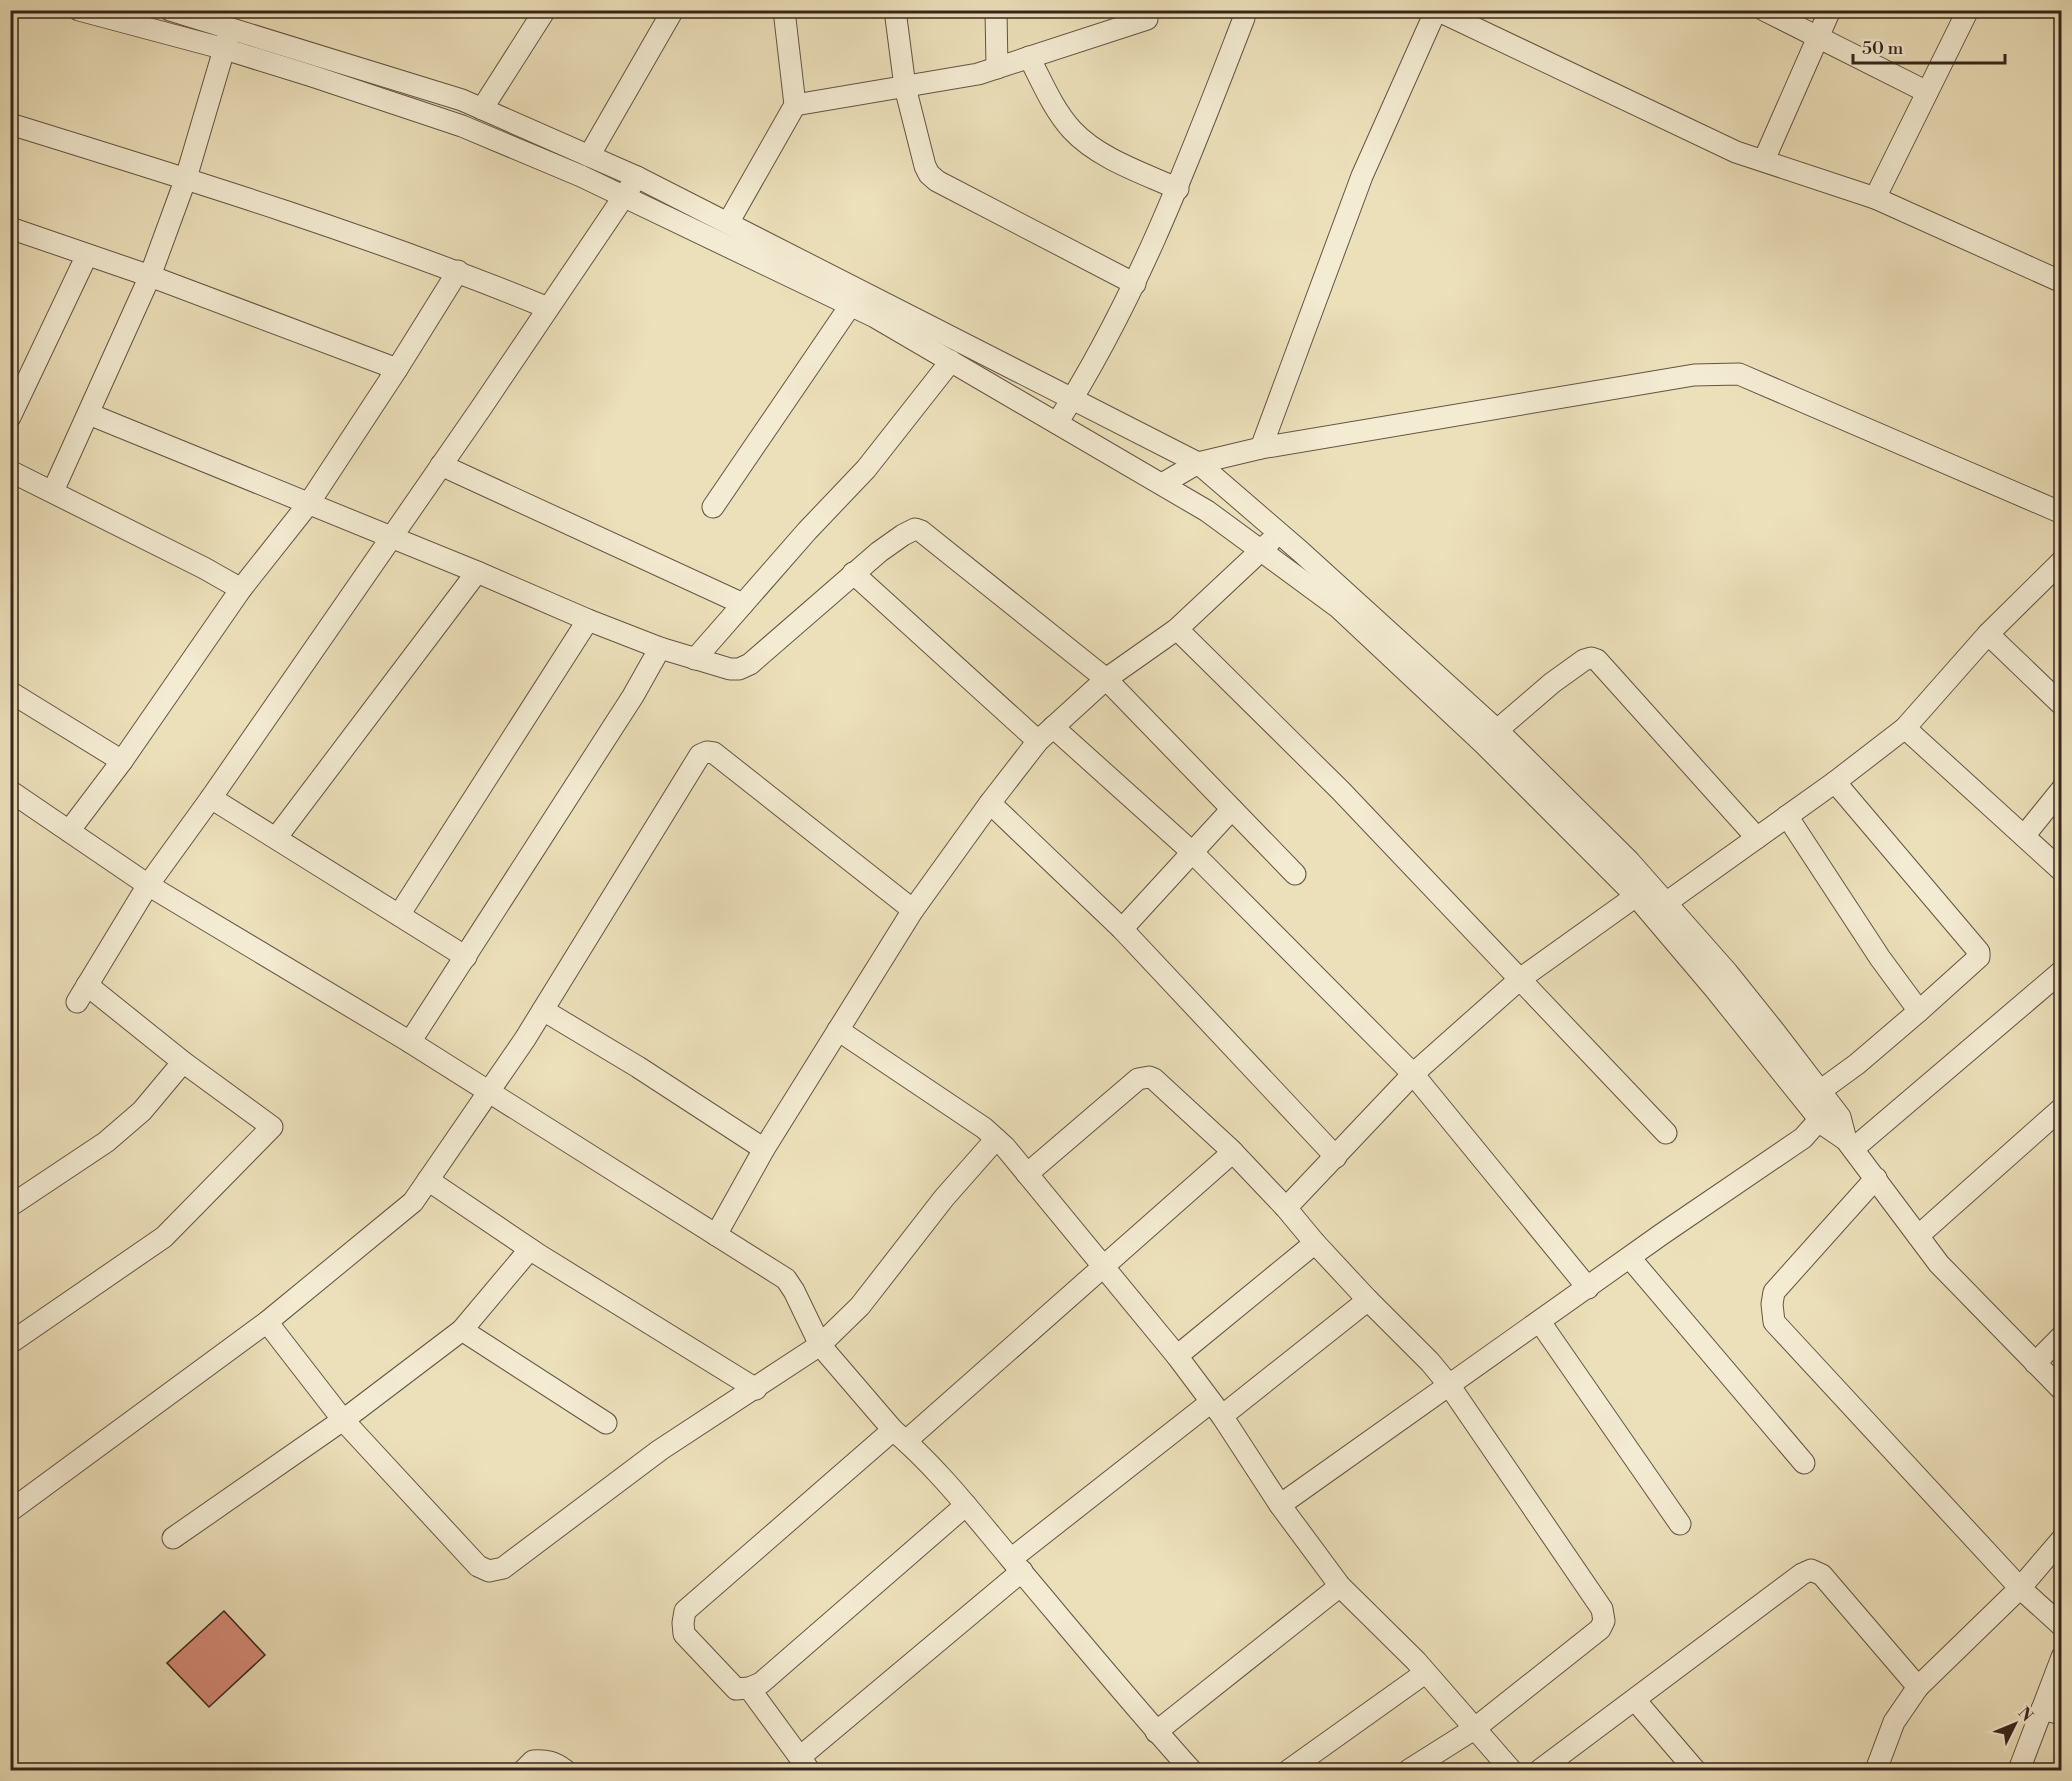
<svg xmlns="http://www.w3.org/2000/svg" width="2072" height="1781" font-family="'Libre Bodoni',serif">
	<rect width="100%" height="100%" fill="#ece0ba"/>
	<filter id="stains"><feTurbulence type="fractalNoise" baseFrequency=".00333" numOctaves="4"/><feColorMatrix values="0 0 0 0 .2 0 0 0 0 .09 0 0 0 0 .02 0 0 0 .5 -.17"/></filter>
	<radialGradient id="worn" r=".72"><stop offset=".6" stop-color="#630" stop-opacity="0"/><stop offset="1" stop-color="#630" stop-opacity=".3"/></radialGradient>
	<!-- building -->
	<polygon fill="#d78b78" stroke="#37241d" stroke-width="1.5" points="224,1611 265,1655 209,1707 167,1663"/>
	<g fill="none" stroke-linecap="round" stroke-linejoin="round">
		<!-- minor casing -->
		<g stroke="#645344" stroke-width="23">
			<g id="minor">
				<polyline points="79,10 225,49 312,76 462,126 581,176 875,317 1207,511 1339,608 1483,743 1636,896 1714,988 1824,1125 1846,1140 1939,1264 2062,1390"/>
				<polyline points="170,10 462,100 637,177 1198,463 1300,551 1497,730 1629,861 1727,972 1775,1032 1840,1117 1846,1140"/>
				<polyline points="895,10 905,87 925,166 929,174 937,181 1135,284"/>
				<polyline points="996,10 997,68"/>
				<polyline points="1437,10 1736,152 1875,198 2062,282"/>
				<polyline points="1764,10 1927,92"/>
				<path d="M 1029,57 C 1042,82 1053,109 1072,130 C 1099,159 1143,173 1178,189"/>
				<polyline points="795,105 978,74 1147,19"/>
				<polyline points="482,109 545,10"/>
				<path d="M 10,124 C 191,180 373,236 548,308"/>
				<polyline points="589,156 673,10"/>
				<polyline points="1764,160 1830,10"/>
				<path d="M 637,177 L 481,408 L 211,798 L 148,885 L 410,1042 L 786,1279 L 794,1291 L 820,1345 L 893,1430 C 937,1467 973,1514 1010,1558 C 1070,1629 1129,1701 1191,1770"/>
				<polyline points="1875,198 1968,10"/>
				<polyline points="728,223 795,105 784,10"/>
				<polyline points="10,228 150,276 397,369"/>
				<polyline points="89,414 477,572 588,620 660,648 730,669 739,669 750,664 879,552 903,535 915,529 921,531 1106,679 1295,874"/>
				<polyline points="10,417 87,255"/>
				<path d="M 1057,423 C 1138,297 1190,157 1244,18"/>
				<polyline points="1261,448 1362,176 1436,10"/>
				<polyline points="441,465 743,604"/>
				<polyline points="10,471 204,568 241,589"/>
				<polyline points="1162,484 1198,463 1261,448 1694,375 1739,374 2062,513"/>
				<polyline points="53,491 150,276 186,178 228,36"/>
				<polyline points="713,507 850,306"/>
				<polyline points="853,573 1038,741"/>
				<polyline points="1177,629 1341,791 1666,1133"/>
				<polyline points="1988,634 2062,705"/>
				<polyline points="695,659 807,531 866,469 951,361"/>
				<polyline points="10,692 122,761"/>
				<polyline points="1053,727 1192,852 1413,1074 1588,1288"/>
				<polyline points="1905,728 2062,871"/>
				<polyline points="1488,738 1552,683 1584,660 1591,658 1597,660 1757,838"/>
				<polyline points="10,791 148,885 77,1002"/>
				<polyline points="211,798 466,957"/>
				<polyline points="990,803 1122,929 1336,1157"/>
				<polyline points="1787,816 1880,958 1919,1011"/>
				<polyline points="69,831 122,761 241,589 309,503 397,369 458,271"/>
				<polyline points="2024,836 2062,789"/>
				<polyline points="276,838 477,572"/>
				<polyline points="1656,910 1835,782 1905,728 1988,634 2062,561"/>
				<polyline points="399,915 588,620"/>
				<polyline points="1122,929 1232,809"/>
				<polyline points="543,1010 638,1067 764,1149"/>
				<polyline points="838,1030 984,1128 1005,1147 1177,1356 1222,1416 1280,1505 1340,1586 1416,1661 1511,1770"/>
				<polyline points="410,1042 633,696 660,648"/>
				<polyline points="1820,1091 1857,1064 1919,1011 1979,957 1979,952 1835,782"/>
				<polyline points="1853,1149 2062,971"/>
				<polyline points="1027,1174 1138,1079 1149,1077 1154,1079 1230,1149 1286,1208 1315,1243 1368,1300 1430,1362 1449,1385 1602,1609 1604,1621 1600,1629 1474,1729 1409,1770"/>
				<polyline points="428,1180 539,1255 756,1389"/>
				<polyline points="10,1206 106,1142 142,1111 183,1062"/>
				<polyline points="1286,1208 1413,1074 1520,979 1636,896"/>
				<polyline points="716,1235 764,1149 913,910 990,803 1038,741 1106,679 1177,629 1270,542"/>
				<polyline points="1918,1236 2062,1108"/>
				<polyline points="1630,1258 1804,1463"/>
				<polyline points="267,1322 343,1420 478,1566 489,1571 503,1568 660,1450 820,1345 860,1306 944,1198 996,1139"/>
				<polyline points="1540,1322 1680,1524"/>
				<polyline points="462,1330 606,1423"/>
				<polyline points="10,1343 164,1237 272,1127 183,1062 87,985"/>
				<polyline points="1177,1356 1315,1243"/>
				<polyline points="2035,1363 2062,1336"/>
				<polyline points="1222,1416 1368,1300"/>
				<polyline points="893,1430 685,1611 683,1623 684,1634 736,1689 749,1688 761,1683 966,1505"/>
				<polyline points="906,1441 1233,1152"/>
				<polyline points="1280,1505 1662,1234 1803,1138 1820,1119"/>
				<polyline points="10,1511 267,1322 413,1202 525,1039 700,755 707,752 714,753 913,910"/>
				<polyline points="173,1538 350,1415 462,1330 530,1249"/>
				<polyline points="2062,1539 2020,1588 2062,1626"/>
				<polyline points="1011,1559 1211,1402"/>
				<polyline points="749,1688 809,1770"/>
				<polyline points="1635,1700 1695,1770"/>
				<polyline points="2042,1709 2062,1714"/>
				<polyline points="1156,1732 1340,1586"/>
				<polyline points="800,1757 1022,1571"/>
				<path d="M 524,1770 L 533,1761 C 547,1760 554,1762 565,1770"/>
				<polyline points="1289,1770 1425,1673"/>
				<polyline points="1540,1770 1802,1574 1811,1570 1822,1575 1918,1687"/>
				<polyline points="1876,1770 1894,1722 1918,1687 2020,1588 1774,1322 1772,1304 1774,1292 1876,1178"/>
				<polyline points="2019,1770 2062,1657"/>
			</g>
		</g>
		<!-- minor -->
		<use href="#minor" stroke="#f3ebd2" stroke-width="21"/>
	</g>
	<!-- margin -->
	<rect width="2072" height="1781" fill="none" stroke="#ece0ba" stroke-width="36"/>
	<rect x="12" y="12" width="2048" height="1757" fill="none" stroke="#37241d" stroke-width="3"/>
	<rect x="18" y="18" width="2036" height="1745" fill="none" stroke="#37241d" stroke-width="1.5"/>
	<!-- north arrow -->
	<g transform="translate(2015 1724) rotate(47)" stroke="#f3ebd2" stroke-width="4.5" paint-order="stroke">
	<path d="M0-4.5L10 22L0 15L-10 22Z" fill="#37241d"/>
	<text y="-9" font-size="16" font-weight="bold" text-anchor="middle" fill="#37241d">N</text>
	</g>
	<!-- scale -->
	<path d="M1853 54v9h152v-9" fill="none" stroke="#37241d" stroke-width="3"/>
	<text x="1862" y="54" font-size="18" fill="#37241d" stroke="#f3ebd2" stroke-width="4.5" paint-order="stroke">50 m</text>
	<rect width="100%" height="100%" filter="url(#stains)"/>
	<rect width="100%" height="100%" fill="url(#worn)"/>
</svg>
